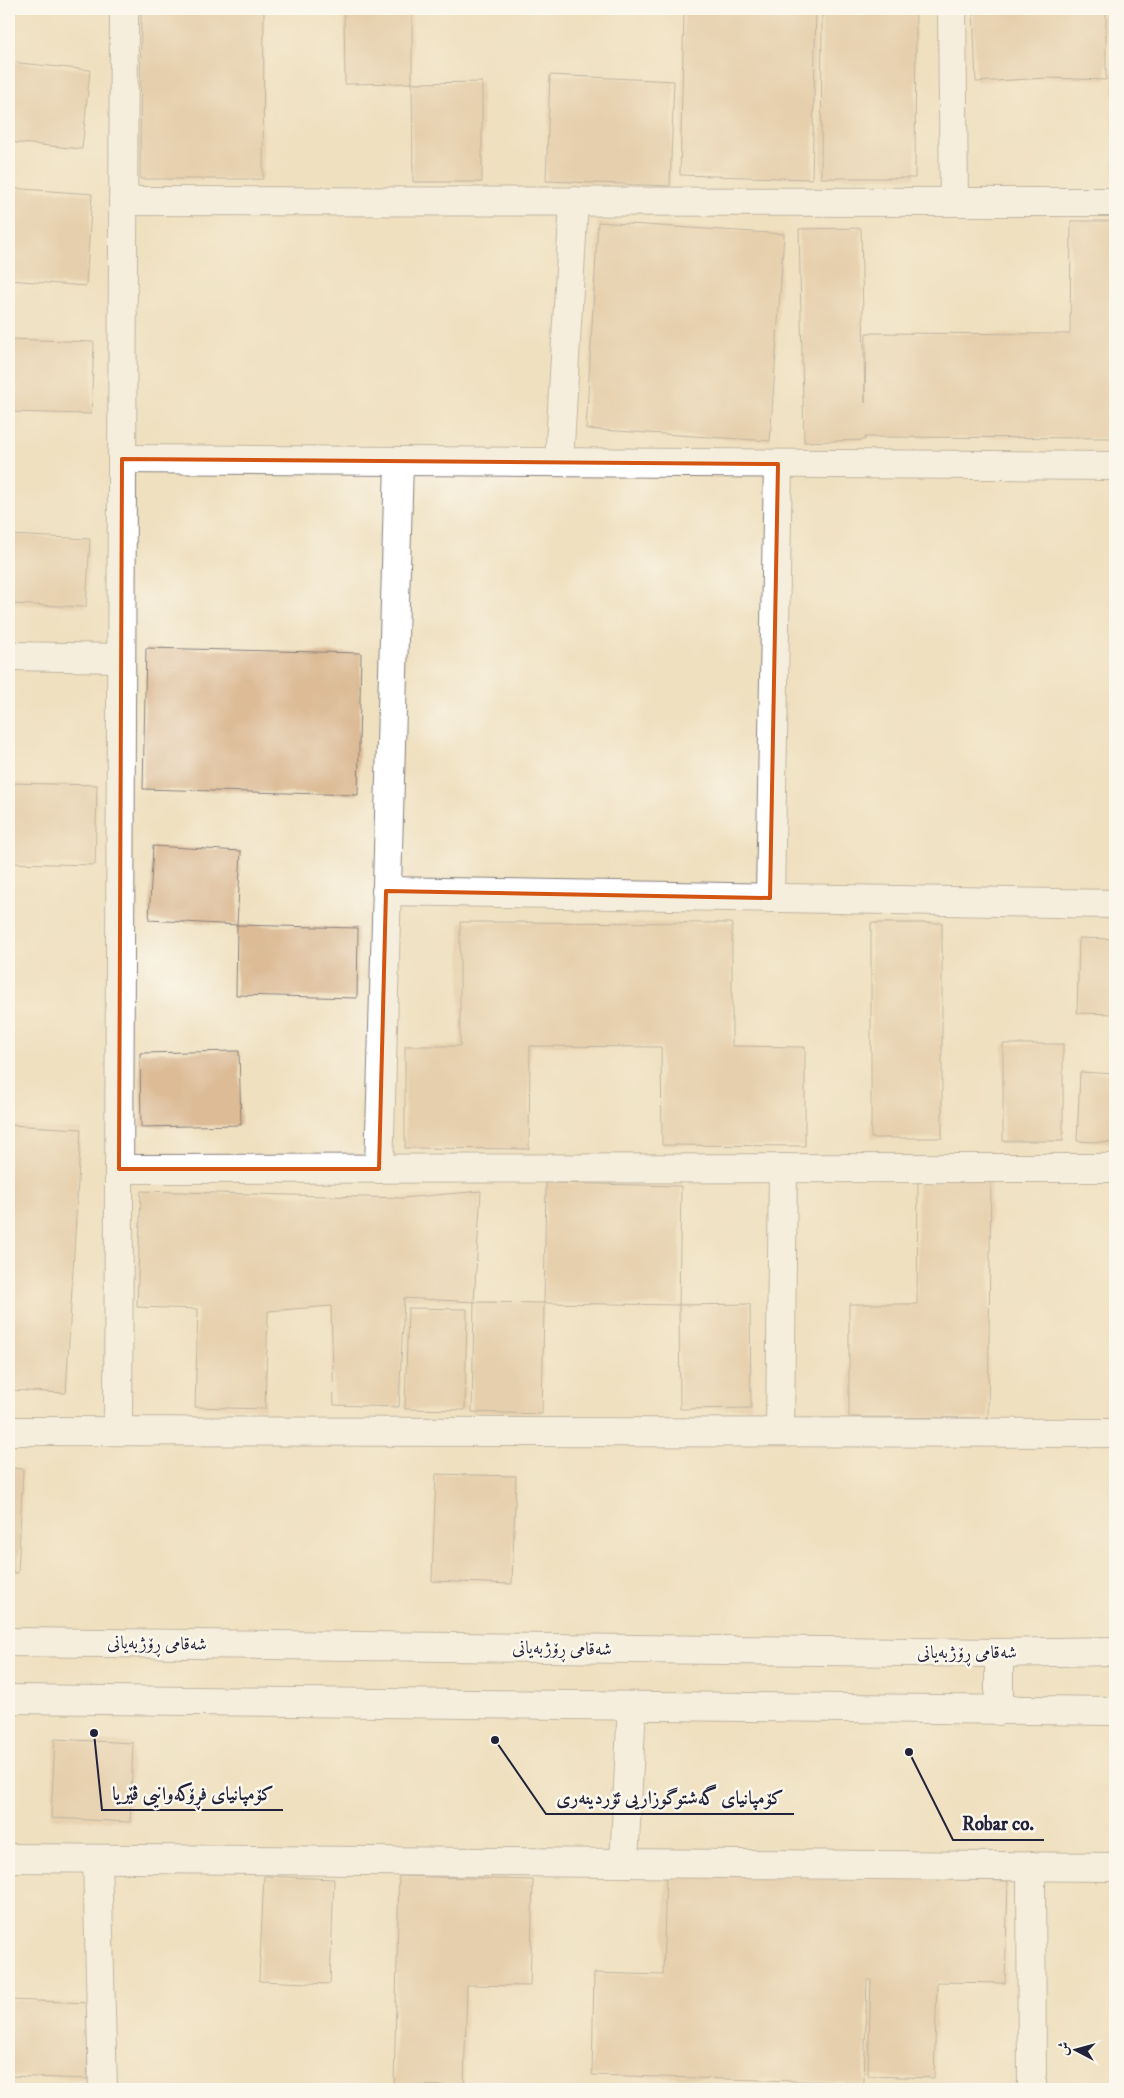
<svg xmlns="http://www.w3.org/2000/svg" width="1124" height="2098" font-family="'IM FELL DW Pica',Amiri,serif">
	<rect width="100%" height="100%" fill="#fbf7ec"/>
	<filter id="ink" filterUnits="userSpaceOnUse"><feTurbulence type="fractalNoise" baseFrequency=".02" numOctaves="2"/><feDisplacementMap in="SourceGraphic" scale="10" xChannelSelector="R" yChannelSelector="G"/><feConvolveMatrix kernelMatrix="1 2 1 2 8 2 1 2 1" color-interpolation-filters="sRGB"/></filter>
	<filter id="wash" filterUnits="userSpaceOnUse"><feTurbulence type="fractalNoise" baseFrequency=".0096" numOctaves="4" result="noise"/><feDisplacementMap in="SourceGraphic" scale="20" xChannelSelector="R" yChannelSelector="G"/><feGaussianBlur stdDeviation="1.12" result="paint"/><feColorMatrix in="noise" values="0 0 0 0 0 0 0 0 0 0 0 0 0 0 0 0 0 1.4 0 .05"/><feComposite in="paint" operator="in"/></filter>
	<g filter="url(#wash)">
		<rect width="100%" height="100%" fill="#efe0c0"/>
		<g id="blocks">
			<!-- building -->
			<g fill="#dcbb96">
				<polygon points="141,9 264,9 263,179 140,179"/>
				<polygon points="344,9 412,9 412,83 345,84"/>
				<polygon points="684,9 816,9 812,179 680,175"/>
				<polygon points="822,9 916,9 915,178 821,178"/>
				<polygon points="973,9 1106,9 1106,80 1048,78 976,82"/>
				<rect x="1113" y="9" width="2" height="167"/>
				<polygon points="9,62 90,70 82,149 9,142"/>
				<polygon points="550,75 674,81 670,186 546,181"/>
				<polygon points="482,82 482,182 413,182 412,83"/>
				<polygon points="9,188 92,194 86,286 9,280"/>
				<polygon points="1071,221 1115,221 1115,438 865,437 865,440 804,442 799,229 861,228 865,403 866,333 1070,334"/>
				<polygon points="598,222 784,234 770,441 586,429"/>
				<polygon points="9,339 94,342 91,414 9,412"/>
				<polygon points="9,535 90,539 86,607 9,604"/>
				<polygon points="146,648 361,653 358,795 143,789"/>
				<polygon points="9,783 97,785 95,865 9,863"/>
				<polygon points="153,846 241,851 237,925 149,920"/>
				<polygon points="460,922 732,923 732,1046 805,1047 805,1146 662,1145 661,1047 530,1046 529,1149 405,1148 405,1046 460,1046"/>
				<rect x="871" y="923" width="71" height="215"/>
				<polygon points="237,925 358,928 357,998 236,995"/>
				<polygon points="1079,938 1115,939 1115,1014 1077,1013"/>
				<rect x="1003" y="1044" width="60" height="97"/>
				<polygon points="239,1051 241,1125 141,1127 140,1053"/>
				<polygon points="1080,1072 1115,1074 1115,1143 1077,1141"/>
				<polygon points="9,1125 81,1129 66,1393 9,1390"/>
				<polygon points="918,1175 991,1176 988,1418 849,1417 849,1304 917,1304"/>
				<polygon points="546,1183 681,1186 679,1305 750,1304 751,1408 680,1409 679,1305 544,1303"/>
				<polygon points="141,1191 402,1198 481,1191 474,1302 404,1298 399,1407 334,1405 331,1306 268,1311 265,1409 195,1407 198,1309 137,1307"/>
				<polygon points="474,1302 544,1303 542,1414 472,1412"/>
				<polygon points="408,1308 467,1309 465,1410 405,1409"/>
				<polygon points="9,1468 23,1469 18,1573 9,1572"/>
				<polygon points="436,1474 516,1476 512,1584 432,1581"/>
				<polygon points="55,1739 133,1743 130,1822 51,1818"/>
				<polygon points="666,1873 1008,1881 1005,1983 937,1982 934,2078 868,2076 871,1980 867,1980 864,2083 592,2075 594,1973 663,1975"/>
				<polygon points="264,1876 334,1879 330,1984 259,1981"/>
				<polygon points="399,1876 533,1880 530,1986 467,1985 464,2086 394,2085"/>
				<polygon points="9,2000 90,2003 87,2079 9,2076"/>
			</g>
		</g>
	</g>
	<g filter="url(#ink)">
		<use href="#blocks" fill-opacity="0" stroke="#88817e" stroke-width="1"/>
		<g fill="none" stroke-linecap="round" stroke-linejoin="round">
			<!-- minor casing -->
			<g stroke="#88817e" stroke-width="30">
				<g id="minor">
					<polyline points="952,9 954,202"/>
					<polyline points="123,201 1115,202"/>
					<polyline points="122,459 1115,466"/>
					<polyline points="559,462 574,201"/>
					<polyline points="9,656 121,658"/>
					<polyline points="386,891 1115,904"/>
					<polyline points="770,898 778,464"/>
					<polyline points="119,1169 1115,1168"/>
					<polyline points="379,1169 399,461"/>
					<polyline points="9,1431 1115,1433"/>
					<polyline points="118,1431 124,9"/>
					<polyline points="780,1432 783,1168"/>
					<polyline points="9,1858 1115,1867"/>
					<polyline points="97,1859 103,2089"/>
					<polyline points="624,1863 632,1706"/>
					<polyline points="1031,1866 1032,2089"/>
				</g>
			</g>
			<!-- tertiary casing -->
			<g stroke="#88817e" stroke-width="30">
				<g id="tertiary">
					<polyline points="9,1642 999,1653 1115,1651"/>
					<polyline points="999,1653 999,1711"/>
					<polyline points="9,1699 1115,1711"/>
				</g>
			</g>
			<!-- minor -->
			<use href="#minor" stroke="#fff" stroke-width="28"/>
			<!-- tertiary -->
			<use href="#tertiary" stroke="#fff" stroke-width="28"/>
		</g>
	</g>
	<!-- marked area -->
	<path d="M0 0H1124V2098H0ZM 122,459 L 778,464 L 770,898 L 386,891 L 379,1169 L 119,1169 Z" fill="#efe0c0" fill-opacity=".55" fill-rule="evenodd"/>
	<path fill="none" stroke="#d45411" stroke-width="4" stroke-linejoin="round" d="M 122,459 L 778,464 L 770,898 L 386,891 L 379,1169 L 119,1169 Z"/>
	<g text-anchor="middle" stroke-width="5" stroke-linejoin="round" paint-order="stroke">
		<!-- street labels -->
		<g font-size="18" fill="#22223b" stroke="#fbf7ec">
			<text transform="translate(157 1643) rotate(1)" y="6">شەقامی ڕۆژبەیانی</text>
			<text transform="translate(562 1648) rotate(1)" y="6">شەقامی ڕۆژبەیانی</text>
			<text x="967" y="1658">شەقامی ڕۆژبەیانی</text>
		</g>
	</g>
	<!-- callouts -->
	<path fill="none" stroke="#22223b" stroke-width="2" d="M94 1733L102 1810H283M495 1740L546 1814H794M909 1752L953 1840H1044"/>
	<g fill="#22223b" stroke="#fbf7ec" stroke-width="2">
		<circle cx="94" cy="1733" r="5"/>
		<circle cx="495" cy="1740" r="5"/>
		<circle cx="909" cy="1752" r="5"/>
	</g>
	<g font-size="19" text-anchor="middle" font-weight="bold" fill="#22223b" stroke="#fbf7ec" stroke-width="5" stroke-linejoin="round" paint-order="stroke">
		<text x="193" y="1800">کۆمپانیای فڕۆکەوانیی ڤێریا</text>
		<text x="670" y="1804">کۆمپانیای گەشتوگوزاریی ئۆردینەری</text>
		<text x="998" y="1830">Robar co.</text>
	</g>
	<!-- margin -->
	<rect width="1124" height="2098" fill="none" stroke="#fbf7ec" stroke-width="30"/>
	<!-- north arrow -->
	<g transform="translate(1076 2050) rotate(276)" stroke="#fbf7ec" stroke-width="4" paint-order="stroke">
	<path d="M0-4L9 19L0 12L-9 19Z" fill="#22223b"/>
	<text y="-8" font-size="14" font-weight="bold" text-anchor="middle" fill="#22223b">ش</text>
	</g>
</svg>
